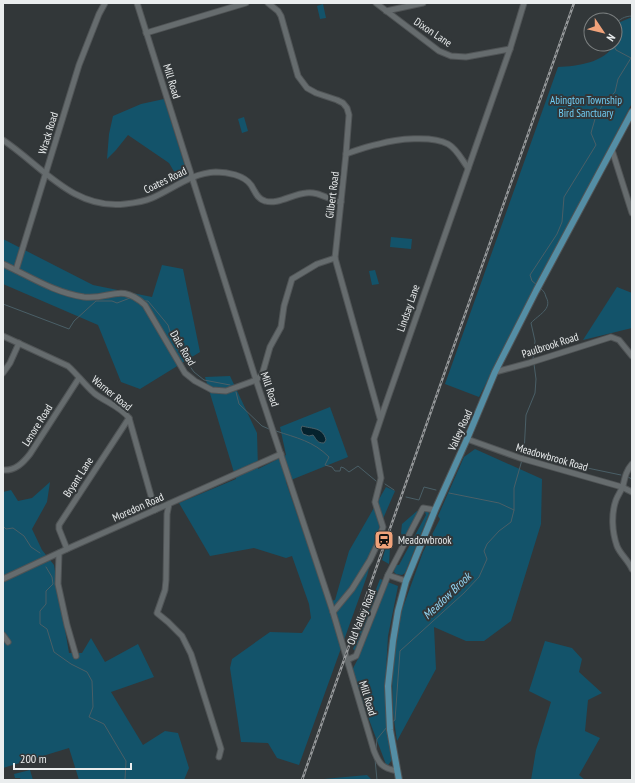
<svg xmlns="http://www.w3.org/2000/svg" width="635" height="783" font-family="'PT Sans Narrow',sans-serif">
	<rect width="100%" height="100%" fill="#323739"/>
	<!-- green -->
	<g fill="#13536a">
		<polygon points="323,4 326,18 320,19 317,6"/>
		<path d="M 632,17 L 632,103 L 479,397 L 445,384 L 558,67 C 578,66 604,63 615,44 C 616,41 615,36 615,32 C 615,29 617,26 618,23 Z"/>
		<polygon points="164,99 188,176 179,180 169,163 128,135 116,150 107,159 109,134 113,116 141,104"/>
		<polygon points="244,117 248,131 242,133 238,119"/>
		<polygon points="391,237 412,239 411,249 390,247"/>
		<polygon points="3,239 93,285 152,297 162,265 183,269 200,352 140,389 121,382 98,325 3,284"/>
		<polygon points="375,270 379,284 372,285 369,271"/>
		<polygon points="617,287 632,293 632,328 583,340"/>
		<polygon points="230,376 257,433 258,469 286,455 280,427 330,407 348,457 286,482 327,602 335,600 349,551 386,487 395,491 379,528 367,576 299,765 277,758 268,743 241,742 230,668 232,659 270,632 302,633 311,618 309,604 292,556 286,558 254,548 210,556 179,503 236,479 205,377"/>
		<polygon points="475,449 542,479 541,524 511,621 484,641 466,641 434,627 436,669 397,741 393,713 392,677 396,637 402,610 423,552 440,519 438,516 464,457"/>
		<polygon points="50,482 47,502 32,529 42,550 54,565 69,653 82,653 91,638 105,662 138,644 154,677 111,692 143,745 165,731 178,733 189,768 184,780 79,780 69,748 3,768 3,492 11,490 18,501 32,498"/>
		<polygon points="417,511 419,512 405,536 403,537 401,533 402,524"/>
		<polygon points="426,511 428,511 429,514 405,573 402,575 396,574 394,572 395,565 399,565 426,515 425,512"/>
		<polygon points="386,547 390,548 389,564 382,560"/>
		<polygon points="380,579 398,586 388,636 385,688 393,758 387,767 351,672 360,655 353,649"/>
		<polygon points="545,641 572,648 582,659 579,672 602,693 588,700 585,731 600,738 579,775 585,780 531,780 536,750 551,702 529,691"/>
		<polygon points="30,770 33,780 21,780 20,778 15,778 14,774"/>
		<polygon points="367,775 372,780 313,780"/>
	</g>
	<!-- water -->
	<path fill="#05222d" stroke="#4a5f67" d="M 302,426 C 312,429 323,427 326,440 L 324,443 C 317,443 317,440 313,435 L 309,436 L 303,434 L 301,429 Z"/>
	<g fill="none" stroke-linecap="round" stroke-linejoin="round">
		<!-- stream -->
		<g stroke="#4a5f67" stroke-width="1">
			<path d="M 615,25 C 619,19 625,16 632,16"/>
			<polyline points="537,285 532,281 530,275 557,234 562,222 564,197 596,145 591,133 595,119 603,104 615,92 618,79 631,58 616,50 613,44"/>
			<polyline points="144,301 148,301 168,325 172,338 181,354 194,372 204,380 230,385"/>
			<polyline points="3,304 69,329 74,321 96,301 112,301 117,303 130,298"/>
			<path d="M 533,359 L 535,341 L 531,323 C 538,315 553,309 546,297 C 545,293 544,291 541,289"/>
			<polyline points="236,392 239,404 262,426 269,429"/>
			<path d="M 276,431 C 297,438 313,441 329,457 L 325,465 L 332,467 L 335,471 L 340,471 L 341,467 L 344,468 L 349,472 L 358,466 L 376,481"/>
			<polyline points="525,453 568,464 621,475"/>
			<polyline points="523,457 524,453 526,415 535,393 536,379 534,364"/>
			<polyline points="628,477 632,479"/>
			<polyline points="385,484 394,490"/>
			<polyline points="449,493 499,503 514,510"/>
			<polyline points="406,497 419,500 424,487 436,490"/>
			<polyline points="3,526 6,529 13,528 24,536 31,547 40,553"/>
			<polyline points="46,567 52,577 53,584 46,591 46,604 40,611 40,624 47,629 54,652 71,664 87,672 92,681 93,707 89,717 104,724 126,761 125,780"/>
			<polyline points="392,722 395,720 400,651 464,593 479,577 487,559 484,551 487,544 499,531 511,522 514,510 514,488 522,460"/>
			<polyline points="376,750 377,739 387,727"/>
			<polyline points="375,759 377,780"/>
		</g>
		<!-- minor casing -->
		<g stroke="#505456" stroke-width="7">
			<g id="minor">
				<path d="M 137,3 L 256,380 L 333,612 L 374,751 C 379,764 382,768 397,771"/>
				<polyline points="268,3 278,11 281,16 298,76 307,88 316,93 337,100 343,103 347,108 349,115 346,154 335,258 380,418"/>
				<polyline points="376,3 439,51 451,56 466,57 510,49"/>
				<polyline points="386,11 423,3"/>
				<polyline points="146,33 246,3"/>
				<path d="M 3,140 C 42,166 73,210 125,204 C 134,203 143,202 152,198 C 173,189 191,173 216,172 C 227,172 244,175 251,185 C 255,191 257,199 265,201 C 277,205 293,194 306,193 C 319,191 328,200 341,202"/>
				<polyline points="612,150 632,213"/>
				<path d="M 346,154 C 357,150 368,146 379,144 C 396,139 432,135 448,144 C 457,149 462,160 468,168"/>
				<path d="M 3,264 C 29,276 55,293 84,297 C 111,300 120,282 145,305 L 185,373 L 195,381 L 212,390 L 226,391 L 256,380 L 262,375 L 270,347 L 281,327 L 284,306 L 292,279 L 317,264 L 335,258"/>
				<polyline points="16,270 79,65 99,14 105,3"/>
				<path d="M 3,336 L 68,366 C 77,374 84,384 94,393 C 105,402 120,406 129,418 L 155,510"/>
				<polyline points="495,372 529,363 611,337 619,340 632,356"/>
				<polyline points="3,373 10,363 19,343"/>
				<polyline points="467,439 520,458 622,487 632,492"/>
				<path d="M 632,464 C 626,471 625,477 623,486 C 621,491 618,495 616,500 C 611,514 612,532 617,546 C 620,554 628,560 632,569"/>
				<path d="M 3,470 C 15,471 23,463 30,454 L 79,378"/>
				<polyline points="169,504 167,514 166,580 165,590 157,613 168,622 182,636 191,654 221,749 219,757"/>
				<polyline points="67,549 59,529 59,525 129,418"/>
				<polyline points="59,553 58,584 67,625 76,656"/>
				<polyline points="388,575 406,581"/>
				<polyline points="3,579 67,549 281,454"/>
				<polyline points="333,612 352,589 370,560 377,545 383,527 375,502 381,478 374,439 384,409 510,49 524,3"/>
				<polyline points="3,635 8,642"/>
				<polyline points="347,660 356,656 388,575 423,508 435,510"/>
			</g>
		</g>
		<!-- major casing -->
		<g stroke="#505456" stroke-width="8">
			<polyline id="major" points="399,780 390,730 388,686 393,641 398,611 406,581 435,510 467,439 495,372 536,291 632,112"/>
		</g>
		<!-- minor -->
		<use href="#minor" stroke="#666c6e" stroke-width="5"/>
		<!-- major -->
		<use href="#major" stroke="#548ea5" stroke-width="6"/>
		<!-- rail casing -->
		<g stroke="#979a9c" stroke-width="2.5">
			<polyline id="rail" points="302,780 574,3"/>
		</g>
		<!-- rail -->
		<use href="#rail" stroke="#323739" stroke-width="1" stroke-dasharray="3" stroke-linecap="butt"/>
	</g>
	<!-- icons -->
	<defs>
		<g id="station-square" transform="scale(1)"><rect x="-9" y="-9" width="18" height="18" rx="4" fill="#f0a27a" stroke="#323739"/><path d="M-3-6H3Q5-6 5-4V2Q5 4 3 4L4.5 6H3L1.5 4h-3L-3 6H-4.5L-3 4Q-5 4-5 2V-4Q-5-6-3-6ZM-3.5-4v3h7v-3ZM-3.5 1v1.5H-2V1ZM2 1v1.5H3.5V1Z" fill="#111"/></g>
	</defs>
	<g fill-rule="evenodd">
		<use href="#station-square" x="384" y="540"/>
	</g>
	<g text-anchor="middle" stroke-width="4" stroke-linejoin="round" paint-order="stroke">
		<!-- street labels -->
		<g font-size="11" fill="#eaedee" stroke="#323739">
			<text transform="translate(433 32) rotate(34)" y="4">Dixon Lane</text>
			<text transform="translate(172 81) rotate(73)" y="4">Mill Road</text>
			<text transform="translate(48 133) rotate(-73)" y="4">Wrack Road</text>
			<text transform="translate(165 180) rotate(-26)" y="4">Coates Road</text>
			<text transform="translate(332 195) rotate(-83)" y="4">Gilbert Road</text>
			<text transform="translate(408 308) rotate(-71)" y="4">Lindsay Lane</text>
			<text transform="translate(550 345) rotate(-18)" y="4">Paulbrook Road</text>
			<text transform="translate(183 348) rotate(59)" y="4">Dale Road</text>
			<text transform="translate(270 389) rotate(71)" y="4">Mill Road</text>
			<text transform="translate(112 393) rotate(39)" y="4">Warner Road</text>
			<text transform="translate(37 425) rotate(-58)" y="4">Lenore Road</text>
			<text transform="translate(460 430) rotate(-66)" y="4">Valley Road</text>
			<text transform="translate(552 457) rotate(16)" y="4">Meadowbrook Road</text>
			<text transform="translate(78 477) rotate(-57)" y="4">Bryant Lane</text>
			<text transform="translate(138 507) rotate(-24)" y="4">Moredon Road</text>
			<text transform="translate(361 617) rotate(-68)" y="4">Old Valley Road</text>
			<text transform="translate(368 698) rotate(73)" y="4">Mill Road</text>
		</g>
		<!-- park labels -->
		<g font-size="11" fill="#6fccf3" stroke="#323739">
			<text x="586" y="104">Abington Township<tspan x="586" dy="13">Bird Sanctuary</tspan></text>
		</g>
		<!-- poi labels -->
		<g font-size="11" fill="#eaedee" stroke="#323739" text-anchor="start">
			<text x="398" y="544">Meadowbrook</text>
		</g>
		<!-- water labels -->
		<g font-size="12" font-style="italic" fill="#93d5f3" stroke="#323739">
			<text transform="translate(447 596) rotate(-44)" y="4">Meadow Brook</text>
		</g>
	</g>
	<!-- border -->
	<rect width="635" height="783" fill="none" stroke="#eaedee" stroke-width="8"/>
	<!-- north arrow -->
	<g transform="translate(603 32) rotate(125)"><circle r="19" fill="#323739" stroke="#7c8081"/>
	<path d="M0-3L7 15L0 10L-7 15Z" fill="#f0a27a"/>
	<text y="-6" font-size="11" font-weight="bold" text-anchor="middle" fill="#eaedee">N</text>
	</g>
	<!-- scale -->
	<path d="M14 763v6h117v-6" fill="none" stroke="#eaedee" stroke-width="2"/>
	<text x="20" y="763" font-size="12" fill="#eaedee" stroke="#323739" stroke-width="3" paint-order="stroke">200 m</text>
</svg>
